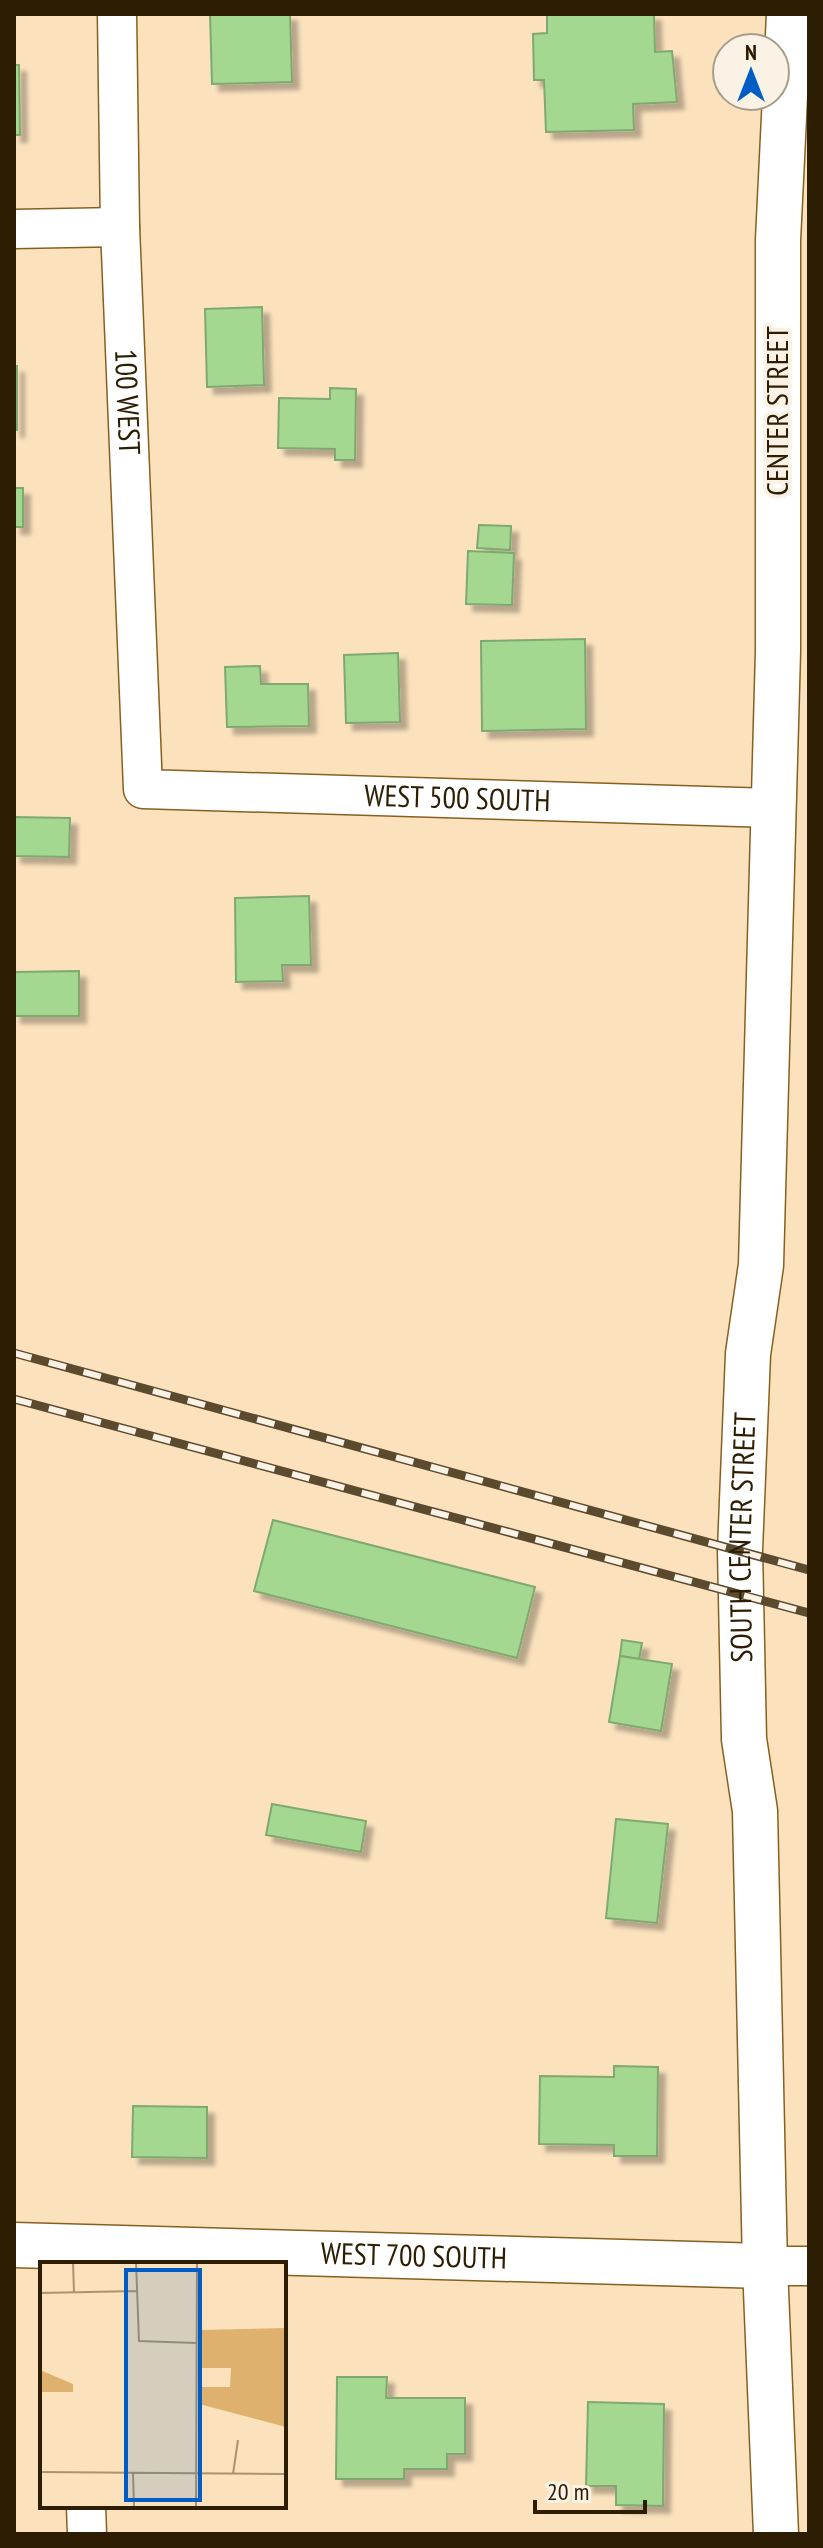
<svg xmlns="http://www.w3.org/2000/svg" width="823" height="2548" font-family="'PT Sans Narrow',sans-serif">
	<defs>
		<filter id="shadow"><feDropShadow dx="7" dy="7" stdDeviation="2" flood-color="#0004"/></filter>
	</defs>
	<rect width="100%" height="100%" fill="#fbe2bd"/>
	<!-- building -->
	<g fill="#a4d790" stroke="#7fa96f" stroke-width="2" filter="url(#shadow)">
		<polygon points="210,14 290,14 292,82 212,84"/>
		<polygon points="547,14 654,14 655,52 672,51 677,102 633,104 634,130 546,132 544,80 534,80 533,34 547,33"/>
		<polygon points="14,65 19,65 20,135 14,135"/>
		<polygon points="262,307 264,385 207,387 205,309"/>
		<rect x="14" y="366" width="3" height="64"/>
		<polygon points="330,388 356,389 355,460 335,460 335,449 278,448 279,398 330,399"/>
		<rect x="14" y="488" width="9" height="39"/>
		<polygon points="479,525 511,526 510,550 477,548"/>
		<polygon points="468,551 514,553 512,605 466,604"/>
		<polygon points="585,639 586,729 482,731 481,641"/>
		<polygon points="398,653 400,722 346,723 344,655"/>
		<polygon points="260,666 261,684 308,684 309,726 227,727 225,667"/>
		<polygon points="14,817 70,818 69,857 14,856"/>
		<polygon points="309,896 311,965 282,965 283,981 236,982 235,898"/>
		<polygon points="79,971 79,1016 14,1016 14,972"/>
		<polygon points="273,1520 535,1587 517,1658 254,1591"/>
		<polygon points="622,1640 642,1643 639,1659 620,1656"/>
		<polygon points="620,1656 672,1664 661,1731 609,1722"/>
		<polygon points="272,1804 366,1821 361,1852 266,1835"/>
		<polygon points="616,1819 668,1824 657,1923 606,1918"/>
		<polygon points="614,2066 658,2067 657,2156 614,2156 614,2145 539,2144 540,2076 614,2077"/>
		<polygon points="133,2106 207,2107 207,2158 132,2157"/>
		<polygon points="337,2377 387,2377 386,2398 465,2398 465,2454 447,2454 447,2469 404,2469 404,2479 336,2479"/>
		<polygon points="588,2402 664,2404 663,2506 616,2505 616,2486 586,2486"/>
	</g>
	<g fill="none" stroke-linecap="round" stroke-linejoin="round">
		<!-- minor casing -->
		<g stroke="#866020" stroke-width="41">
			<g id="minor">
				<path id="s1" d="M 117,14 L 120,227 L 143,789 L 773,808"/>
				<polyline points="14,229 120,227"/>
				<polyline points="765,2266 809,2266"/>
				<polyline points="86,2506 87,2534"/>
			</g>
		</g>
		<!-- tertiary casing -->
		<g stroke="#866020" stroke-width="47">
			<g id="tertiary">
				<path id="s2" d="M 14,2245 L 765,2266"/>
				<path id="s3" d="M 776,2534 L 765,2266 L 755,1811 L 744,1739 L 740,1550 L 748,1354 L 761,1265 L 778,651 L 778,240 L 789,14"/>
			</g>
		</g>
		<!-- minor -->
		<use href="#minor" stroke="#fff" stroke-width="38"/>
		<!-- tertiary -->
		<use href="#tertiary" stroke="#fff" stroke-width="44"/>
		<!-- rail casing -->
		<g stroke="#5c4a2e" stroke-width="9">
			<g id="rail">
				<polyline points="14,1353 809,1570"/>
				<polyline points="14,1399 809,1613"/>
			</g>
		</g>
		<!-- rail -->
		<use href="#rail" stroke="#faf2e5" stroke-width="6" stroke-dasharray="18" stroke-linecap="butt"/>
	</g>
	<g text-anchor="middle" stroke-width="8" stroke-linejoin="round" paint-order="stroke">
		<!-- street labels -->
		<g font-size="30" fill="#2d1d03" stroke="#faf2e5">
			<text dy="10" stroke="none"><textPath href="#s1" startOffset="388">100 WEST</textPath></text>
			<text transform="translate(778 411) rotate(-90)" y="10">CENTER STREET</text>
			<text dy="10" stroke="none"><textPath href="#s1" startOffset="1090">WEST 500 SOUTH</textPath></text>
			<text dy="10" stroke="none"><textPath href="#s3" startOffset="998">SOUTH CENTER STREET</textPath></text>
			<text dy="10" stroke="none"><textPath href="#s2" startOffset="400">WEST 700 SOUTH</textPath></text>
		</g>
	</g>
	<!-- overview -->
	<g transform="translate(40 2262)">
		<rect width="246" height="246" fill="#fbe2bd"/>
		<path d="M 246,66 L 246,165 L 159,142 L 159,125 L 190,125 L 191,106 L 160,106 L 160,68 ZM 0,108 L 33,122 L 33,130 L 0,130 Z" fill="#deb26e"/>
		<path fill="none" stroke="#a99373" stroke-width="2" d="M 33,0 L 34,30M 96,0 L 99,79 L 156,81M 0,31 L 97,29M 0,210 L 246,212M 93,211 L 94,246M 193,212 L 198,178M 156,246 L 157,0"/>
		<path fill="#005dc6" fill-opacity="0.15" stroke="#005dc6" stroke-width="4" d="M 86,8 L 160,8 L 160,238 L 86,238 Z"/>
		<rect width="246" height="246" fill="none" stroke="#2d1d03" stroke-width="4"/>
	</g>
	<!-- border -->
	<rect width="823" height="2548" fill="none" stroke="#2d1d03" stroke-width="32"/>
	<!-- north arrow -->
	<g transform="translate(751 72)"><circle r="38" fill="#faf2e5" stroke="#a89d8b" stroke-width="2"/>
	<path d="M0-6L14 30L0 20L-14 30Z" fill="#005dc6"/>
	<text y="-12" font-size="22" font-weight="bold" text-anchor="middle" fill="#2d1d03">N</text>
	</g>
	<!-- scale -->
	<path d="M535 2500v12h110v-12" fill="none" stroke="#2d1d03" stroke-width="4"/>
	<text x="547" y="2500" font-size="24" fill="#2d1d03" stroke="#faf2e5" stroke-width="6" paint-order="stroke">20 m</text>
</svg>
